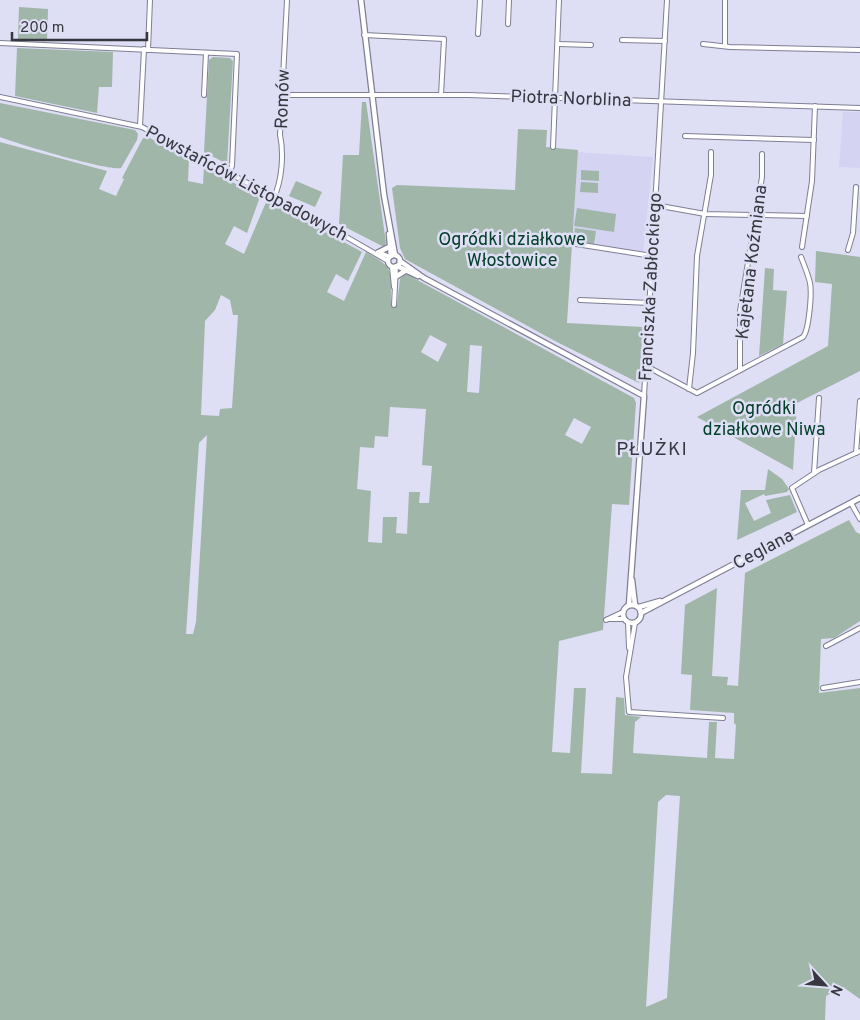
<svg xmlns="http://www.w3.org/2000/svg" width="860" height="1020" font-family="Overpass,sans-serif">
	<rect width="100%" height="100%" fill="#dedef5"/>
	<!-- built -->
	<g fill="#d4d4f2">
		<polygon points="843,112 860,112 860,168 839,167"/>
		<polygon points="577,152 653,157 643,252 572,241"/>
	</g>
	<!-- green -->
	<g fill="#9fb6a9" fill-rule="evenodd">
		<polygon points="19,7 48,9 47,41 18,40"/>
		<polygon points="17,48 113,52 112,87 99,87 97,113 15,96"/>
		<polygon points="213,57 230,58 233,61 227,164 204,152 209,60"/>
		<polygon points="362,102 366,102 386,243 384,247 339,224 343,155 359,155"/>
		<path d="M 0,103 L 135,130 L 138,134 L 137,140 L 121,168 C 107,171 18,144 0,137 Z"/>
		<polygon points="518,129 547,130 546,147 578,150 567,323 643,327 639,383 555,341 405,259 400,248 392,188 397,185 515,190"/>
		<path d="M 148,137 L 189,159 L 188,181 L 203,184 L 204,167 L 260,197 L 247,233 L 234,226 L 225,244 L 244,254 L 267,200 L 362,252 L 348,281 L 336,274 L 327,292 L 344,301 L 366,252 C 397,269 390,272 391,305 L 397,305 L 400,279 L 404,275 L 408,275 L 634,398 L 636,403 L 629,505 L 612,504 L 603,630 L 559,641 L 552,752 L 570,753 L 574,688 L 586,688 L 581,773 L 612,774 L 616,697 L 624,698 L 625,715 L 641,717 L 635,722 L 633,753 L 707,758 L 709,722 L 717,722 L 715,758 L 734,759 L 736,725 L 734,723 L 734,713 L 690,710 L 692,675 L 681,674 L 685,605 L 717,588 L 712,676 L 728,677 L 727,685 L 738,686 L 745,573 L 849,520 L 856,532 L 860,534 L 860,621 L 834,638 L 821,639 L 819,693 L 860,688 L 860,999 L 843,987 L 826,996 L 825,1020 L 0,1020 L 0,142 L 107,171 L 99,189 L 116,196 L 124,179 L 122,178 L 143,138 ZM 221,295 L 230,300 L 233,315 L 238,315 L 232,408 L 220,409 L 219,416 L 201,415 L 205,321 L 215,310 ZM 430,335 L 447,344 L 438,362 L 421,352 ZM 470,345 L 482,346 L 479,393 L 467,392 ZM 390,407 L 426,409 L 422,465 L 432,466 L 429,503 L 419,503 L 420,492 L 409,492 L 407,534 L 396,533 L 397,517 L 383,517 L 382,543 L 368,542 L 371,491 L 357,489 L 360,447 L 374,448 L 375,436 L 388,437 ZM 574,418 L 591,427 L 582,444 L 565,435 ZM 207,435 L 196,622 L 193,634 L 186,634 L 199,443 ZM 666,795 L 680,796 L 667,998 L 646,1007 L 658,802 Z"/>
		<polygon points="581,170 599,171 599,181 581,180"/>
		<polygon points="296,181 322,192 315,207 289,196"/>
		<polygon points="581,182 598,183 598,193 580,192"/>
		<polygon points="577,208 616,214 614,232 574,226"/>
		<polygon points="575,228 596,231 594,244 573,241"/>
		<polygon points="816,251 860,257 860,371 797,403 793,470 697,417 828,346 832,284 815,282"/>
		<polygon points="765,268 774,269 773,290 787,291 783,344 759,356"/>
		<polygon points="768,469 782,479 789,489 787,492 765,496 764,494 745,503 754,521 771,513 766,500 790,495 797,512 737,540 741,490 765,490"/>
	</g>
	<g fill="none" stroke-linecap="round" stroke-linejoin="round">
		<!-- minor casing -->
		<g stroke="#7f7f94" stroke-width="6">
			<g id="minor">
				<polyline points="725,0 725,45"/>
				<polyline points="508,24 509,0"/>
				<polyline points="478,34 480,0"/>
				<polyline points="364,35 444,39 441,95"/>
				<polyline points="622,40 665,41"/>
				<polyline points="0,43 237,54 232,166 229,173"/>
				<polyline points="558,44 591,45"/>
				<polyline points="703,44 730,47 860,50"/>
				<polyline points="148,50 150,0"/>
				<polyline points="204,95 206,53"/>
				<polyline points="282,95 468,95 860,108"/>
				<polyline points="0,97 142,127 310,216 388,261"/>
				<polyline points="140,126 144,49"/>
				<polyline points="685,136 814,140"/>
				<polyline points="553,147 559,0"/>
				<path d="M 274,197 C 282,181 284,153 280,135 L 287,0"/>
				<polyline points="655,205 705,214 807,216"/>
				<polyline points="576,244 652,256"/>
				<polyline points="802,247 812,181 815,106"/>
				<polyline points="848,250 853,233 856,187"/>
				<polyline points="378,252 390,257"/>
				<polyline points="392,267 394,287"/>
				<polyline points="580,300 650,303"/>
				<polyline points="394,305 396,266"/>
				<path d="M 646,366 L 697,393 L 803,337 C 809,330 812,293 810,283 C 808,274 804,265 801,257"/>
				<polyline points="740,370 740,311 762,177 762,154"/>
				<polyline points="689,389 693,353 697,256 711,175 711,152"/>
				<polyline points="644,396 667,0"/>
				<polyline points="856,453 860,401"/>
				<polyline points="814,473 819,398"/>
				<polyline points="851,503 860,519"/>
				<polyline points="808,525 792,488 819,470 860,451"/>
				<polyline points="608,619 624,619"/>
				<polyline points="606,620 623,612"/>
				<polyline points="628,622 629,648"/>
				<polyline points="635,623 626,677 629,712 723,718"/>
				<polyline points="826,646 860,628"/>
				<polyline points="823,688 860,682"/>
			</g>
		</g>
		<!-- tertiary casing -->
		<g stroke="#7f7f94" stroke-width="7">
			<g id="tertiary">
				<polyline points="361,0 384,195 395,255"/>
				<polyline points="389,234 391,256"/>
				<polyline points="379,252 389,247"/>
				<circle cx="394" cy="261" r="6"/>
				<polyline points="400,261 424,278 644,396 629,605"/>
				<polyline points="397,266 418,276"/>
				<polyline points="397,276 405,271"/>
				<polyline points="632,580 635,605"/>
				<circle cx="632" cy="614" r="9"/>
				<polyline points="639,607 660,601"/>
				<polyline points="641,613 860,498"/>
			</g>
		</g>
		<!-- minor -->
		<use href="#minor" stroke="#fff" stroke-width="4"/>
		<!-- tertiary -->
		<use href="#tertiary" stroke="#fff" stroke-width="4.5"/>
	</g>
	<g text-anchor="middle" stroke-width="5" stroke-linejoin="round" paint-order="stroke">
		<!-- street labels -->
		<g font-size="18" fill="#373740" stroke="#dedef5">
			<text transform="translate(571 98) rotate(2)" y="6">Piotra Norblina</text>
			<text transform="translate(282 99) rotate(-88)" y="6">Romów</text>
			<text transform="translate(247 183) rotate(28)" y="6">Powstańców Listopadowych</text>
			<text transform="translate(751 262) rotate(-83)" y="6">Kajetana Koźmiana</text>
			<text transform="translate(650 287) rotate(-87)" y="6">Franciszka Zabłockiego</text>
			<text transform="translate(763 549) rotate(-28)" y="6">Ceglana</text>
		</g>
		<!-- park labels -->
		<g font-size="18" fill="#04402a" stroke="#dedef5">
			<text x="512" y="245">Ogródki działkowe<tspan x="512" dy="21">Włostowice</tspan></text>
			<text x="764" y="414">Ogródki<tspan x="764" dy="21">działkowe Niwa</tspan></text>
		</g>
		<!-- neighbourhood labels -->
		<g font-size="19" letter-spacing="1" fill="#373740" stroke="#dedef5">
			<text x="652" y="455">PŁUŻKI</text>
		</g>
	</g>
	<!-- north arrow -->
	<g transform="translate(825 985) rotate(116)" stroke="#dedef5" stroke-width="4" paint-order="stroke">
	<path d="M0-4L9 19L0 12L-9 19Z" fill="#373740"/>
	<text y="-8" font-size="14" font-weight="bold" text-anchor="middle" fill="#373740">N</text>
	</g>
	<!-- scale -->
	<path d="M12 32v8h135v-8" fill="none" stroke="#373740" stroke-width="2.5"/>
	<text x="20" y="32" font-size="15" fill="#373740" stroke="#dedef5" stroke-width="4" paint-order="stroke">200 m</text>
</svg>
